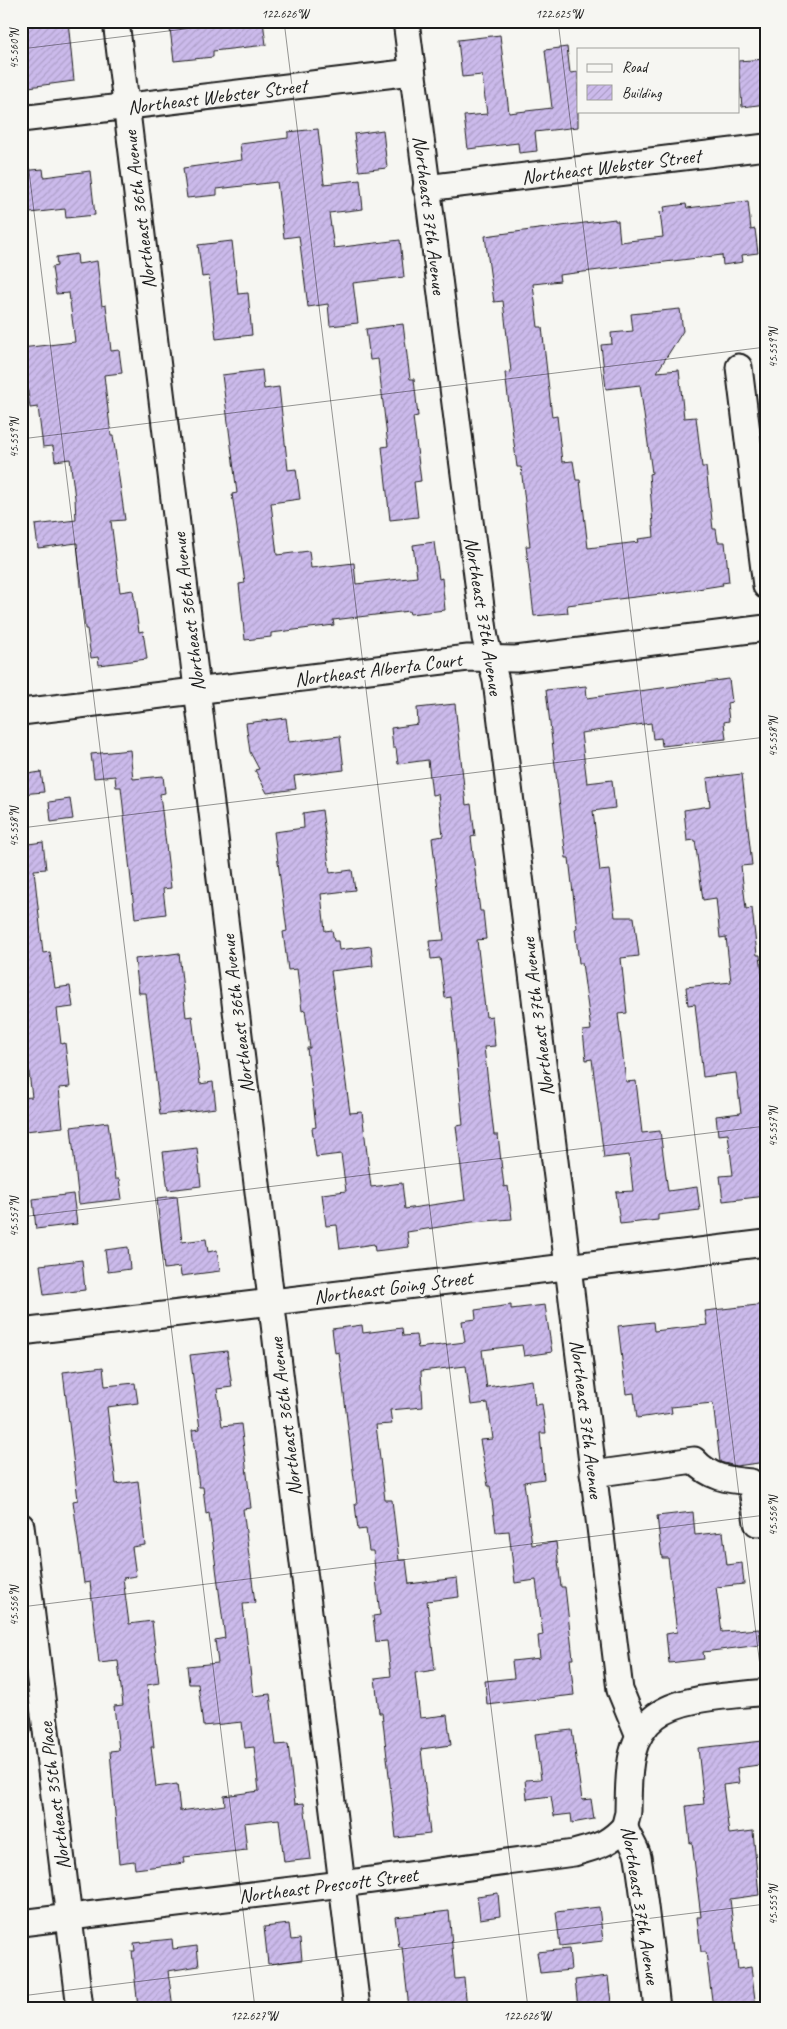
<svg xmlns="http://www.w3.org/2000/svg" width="787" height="2029" font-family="Caveat,sans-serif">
	<defs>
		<pattern id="building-hatch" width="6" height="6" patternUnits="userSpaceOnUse" patternTransform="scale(1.25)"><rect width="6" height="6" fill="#cbbaeb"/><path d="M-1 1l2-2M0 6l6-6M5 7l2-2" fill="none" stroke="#ae9fc9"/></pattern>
	</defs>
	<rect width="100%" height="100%" fill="#f6f6f2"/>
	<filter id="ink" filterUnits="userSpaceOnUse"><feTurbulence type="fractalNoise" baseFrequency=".02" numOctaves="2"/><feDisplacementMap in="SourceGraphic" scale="10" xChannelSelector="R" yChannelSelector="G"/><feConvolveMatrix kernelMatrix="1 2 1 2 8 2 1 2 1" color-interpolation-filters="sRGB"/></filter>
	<g filter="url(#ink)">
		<!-- building -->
		<g fill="url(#building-hatch)" stroke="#1c1c1c">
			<polygon points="21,21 68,21 74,81 21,88"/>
			<polygon points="169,21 263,21 266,45 213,51 213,57 174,61"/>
			<polygon points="500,35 509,113 552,108 545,50 567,47 570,73 578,72 578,127 535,132 537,151 519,153 518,143 468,149 464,116 487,114 482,75 462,77 458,40"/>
			<polygon points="766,59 766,104 742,107 738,61"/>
			<polygon points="318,129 324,184 360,180 363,209 329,213 334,248 400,240 404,277 353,283 358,323 330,326 328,304 308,307 299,236 284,238 277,182 217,189 217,195 187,198 183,168 242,160 240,144 288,138 288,132"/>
			<polygon points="383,130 387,168 359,171 354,134"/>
			<polygon points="43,169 44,177 90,171 95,215 66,218 65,209 21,214 21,171"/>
			<polygon points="748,201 751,230 755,229 758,253 742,255 743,262 723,265 722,255 559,275 560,281 533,284 538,327 542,327 552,417 557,416 562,462 573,461 576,480 580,480 588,548 639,542 638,539 654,537 649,474 652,473 640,385 606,389 601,345 612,344 611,333 633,331 631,314 680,309 683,331 657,372 679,370 684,418 696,417 702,467 706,467 713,529 716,529 718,542 725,542 729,582 722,583 723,585 678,592 567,605 568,613 534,616 526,546 530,546 521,467 517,467 505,373 511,372 503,301 494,302 485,236 615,219 615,221 618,221 620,242 663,237 660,212 665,211 664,207 686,204 687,208"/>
			<polygon points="232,241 238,294 248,293 252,335 216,339 209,276 202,277 198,245"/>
			<polygon points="77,254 78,264 97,261 102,306 106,305 111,351 119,350 122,373 104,375 111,436 113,436 125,520 111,521 120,592 133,590 139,632 143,631 147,659 99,665 98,657 91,658 87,629 85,629 77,543 38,548 35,525 76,520 75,498 70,459 55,461 53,446 43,447 38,407 30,408 25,368 21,368 21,348 75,342 69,293 56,294 52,267 57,266 56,257"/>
			<polygon points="403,324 410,379 414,379 418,416 413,417 421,481 414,482 418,517 390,520 382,447 388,446 378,359 370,360 366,329"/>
			<polygon points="262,370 264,389 279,387 288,470 296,469 300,499 271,503 277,555 309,551 311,568 354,563 356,584 417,577 413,545 434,542 439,579 442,578 445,610 410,614 409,611 333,620 334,625 271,633 271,637 245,640 239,584 245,583 232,494 237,493 222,375"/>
			<polygon points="729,679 732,702 727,703 729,721 724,722 726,739 662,746 661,738 653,739 651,723 581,733 587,783 612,780 615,808 593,811 600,871 609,870 615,917 634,917 639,956 621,958 627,1013 618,1014 626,1082 636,1081 642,1133 660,1131 668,1191 697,1187 700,1210 658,1215 658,1220 620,1224 616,1192 633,1191 629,1155 604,1158 592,1059 586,1060 583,1031 591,1030 582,963 579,963 575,929 577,928 569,858 566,858 546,690 586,686 587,698"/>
			<polygon points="455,704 466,805 471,804 475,836 471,837 480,911 483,911 486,939 477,940 486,1017 492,1016 495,1046 484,1047 494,1135 498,1135 504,1187 508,1186 512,1219 472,1222 407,1232 409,1247 375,1251 374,1244 340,1249 337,1225 326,1226 322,1194 346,1191 341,1154 316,1157 312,1128 316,1127 307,1048 310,1048 305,1010 302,1011 297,969 288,970 283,932 287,931 274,832 304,828 303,813 322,810 330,873 352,870 355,890 321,894 325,931 332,930 334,941 338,941 339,950 371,946 373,966 331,971 350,1113 362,1112 371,1187 402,1183 405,1209 465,1200 456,1126 463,1125 451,997 445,998 440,958 431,959 429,941 444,940 432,838 443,836 438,794 432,795 428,760 398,764 396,748 393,748 391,728 418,724 417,708"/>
			<polygon points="286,718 289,742 340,736 344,770 294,776 296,789 267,793 255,770 259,769 250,752 246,723"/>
			<polygon points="130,750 133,779 163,776 165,793 160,794 171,888 163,889 166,914 135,918 121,787 116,787 115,776 94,778 91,754"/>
			<polygon points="41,772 44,792 21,794 21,775"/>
			<polygon points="742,774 752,865 741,866 746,909 752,908 757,955 760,955 766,1004 766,1196 723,1201 720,1176 733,1175 728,1134 718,1135 716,1116 741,1113 736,1073 703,1077 695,1004 688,1005 686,987 731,982 726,937 720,938 716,898 703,900 695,840 687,841 684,810 710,806 707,778"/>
			<polygon points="70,799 73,819 51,822 49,802"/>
			<polygon points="43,842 46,869 34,870 43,953 50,952 55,988 70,986 73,1007 57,1009 61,1044 65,1043 70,1087 59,1088 63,1127 25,1131 21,1098 32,1097 24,1032 21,1032 21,845"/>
			<polygon points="179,953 186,1017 192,1016 200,1084 213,1082 216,1108 160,1115 146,993 139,993 135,959"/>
			<polygon points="108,1122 115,1179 119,1179 122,1199 79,1204 71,1127"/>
			<polygon points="197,1148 201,1186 168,1190 163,1152"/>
			<polygon points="73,1194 77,1224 36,1229 33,1199"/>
			<polygon points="177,1196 182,1242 206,1239 208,1252 217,1250 220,1271 181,1276 180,1267 164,1269 157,1198"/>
			<polygon points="128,1247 130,1269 108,1272 105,1250"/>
			<polygon points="82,1260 85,1290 44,1295 40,1265"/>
			<polygon points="766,1304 766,1462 736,1466 720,1462 713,1403 671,1407 672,1413 637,1418 634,1393 626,1394 618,1326 653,1322 654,1331 707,1325 705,1311"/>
			<polygon points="511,1305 511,1309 545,1305 552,1352 524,1356 522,1345 482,1350 487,1389 487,1387 532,1380 535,1405 542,1404 546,1433 540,1433 544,1479 524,1482 532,1545 556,1542 561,1587 565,1587 573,1659 570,1659 574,1695 487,1705 485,1681 514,1678 512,1661 540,1658 538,1636 543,1635 536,1580 515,1583 509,1531 496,1532 490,1486 488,1486 480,1440 493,1439 488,1403 471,1405 466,1366 421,1371 423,1407 390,1410 392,1424 376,1425 385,1500 392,1500 399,1560 406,1560 409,1584 457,1578 459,1597 427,1601 435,1670 415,1673 420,1718 447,1715 451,1745 421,1749 430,1834 396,1838 382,1713 379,1713 375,1678 391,1676 387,1641 376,1642 373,1616 380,1615 373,1551 369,1551 366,1529 358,1530 355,1504 357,1504 341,1369 339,1352 335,1353 332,1329 362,1325 363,1333 402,1328 403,1336 416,1335 418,1348 465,1342 462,1321 476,1319 475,1310"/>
			<polygon points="227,1351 232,1387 217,1389 222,1426 241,1424 251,1508 243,1509 255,1603 243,1604 253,1696 270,1694 276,1745 288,1744 295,1804 304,1803 311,1859 284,1862 279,1819 244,1823 247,1850 184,1857 185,1863 135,1869 134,1861 119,1863 110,1751 119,1750 114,1706 123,1705 118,1661 99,1663 90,1582 84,1583 73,1501 78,1500 63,1372 103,1367 105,1386 135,1383 138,1403 107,1407 116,1484 138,1481 145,1545 132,1547 136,1576 123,1578 129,1624 152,1621 159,1683 147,1685 154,1747 151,1747 156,1787 177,1784 180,1811 225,1805 224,1796 259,1791 254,1747 245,1748 242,1722 203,1726 198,1684 189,1684 187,1666 218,1663 215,1640 225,1638 209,1513 206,1514 203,1487 199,1487 192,1430 200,1429 190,1355"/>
			<polygon points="693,1512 695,1535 723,1532 727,1565 742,1563 744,1584 716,1587 722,1632 759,1629 761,1645 703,1652 704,1659 669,1663 666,1634 677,1632 668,1558 662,1558 657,1516"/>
			<polygon points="572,1730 582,1800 591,1799 594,1819 572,1823 571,1814 554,1816 551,1796 527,1799 525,1780 541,1779 535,1734"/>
			<polygon points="763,1741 763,1744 766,1744 766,1764 737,1768 739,1783 723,1785 729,1834 753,1831 759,1895 730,1899 738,1969 751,1967 756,2008 713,2008 706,1952 701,1952 697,1917 701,1917 692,1842 690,1843 686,1806 704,1804 698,1748"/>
			<polygon points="498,1893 500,1916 480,1919 477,1896"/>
			<polygon points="599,1907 603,1941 560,1946 556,1912"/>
			<polygon points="449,1911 455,1979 464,1978 467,2008 409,2008 402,1947 399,1947 395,1917"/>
			<polygon points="289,1924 291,1940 300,1939 302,1960 268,1964 264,1927"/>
			<polygon points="172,1939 173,1949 197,1946 199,1966 168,1971 173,2008 138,2008 132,1951 135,1951 134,1943"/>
			<polygon points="569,1949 571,1970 540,1973 537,1952"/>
			<polygon points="608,1976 611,2003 578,2007 575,1980"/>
		</g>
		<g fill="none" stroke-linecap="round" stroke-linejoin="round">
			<!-- minor casing -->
			<g stroke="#1c1c1c" stroke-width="29">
				<g id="minor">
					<polyline points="116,21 357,2008"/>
					<polyline points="406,21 485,638 496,681 620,1690 639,1736"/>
					<polyline points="21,119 412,72"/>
					<polyline points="426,188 766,147"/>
					<polyline points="739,367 766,586"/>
					<polyline points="21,712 468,658 516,659 766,628"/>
					<polyline points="21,1332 766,1243"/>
					<path d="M 593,1474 L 694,1460 C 710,1478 728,1480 751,1482 L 757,1523 L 766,1522"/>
					<polyline points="21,1526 80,2008"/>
					<path d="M 21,1923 L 342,1884 L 574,1853 C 598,1846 608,1845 625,1826"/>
					<path d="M 657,2008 C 651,1958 646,1907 638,1857 C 636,1846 626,1836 625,1826 C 625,1821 628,1816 628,1811 C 629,1777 626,1739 656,1716 C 681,1696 734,1696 766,1692"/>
				</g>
			</g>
			<!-- minor -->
			<use href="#minor" stroke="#f6f6f2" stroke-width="25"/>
		</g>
	</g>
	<!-- ticks -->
	<path fill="none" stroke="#1c1c1c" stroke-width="1" stroke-opacity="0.45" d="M 284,21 L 528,2008M 558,21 L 766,1715M 21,49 L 250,21M 21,106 L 255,2008M 21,439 L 766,347M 21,828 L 766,737M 21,1217 L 766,1126M 21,1607 L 766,1515M 21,1996 L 766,1904"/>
	<g text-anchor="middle" stroke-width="5" stroke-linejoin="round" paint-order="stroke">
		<!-- street labels -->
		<g font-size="20" fill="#1c1c1c" stroke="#f6f6f2">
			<text transform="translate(217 96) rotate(-7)" y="7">Northeast Webster Street</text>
			<text transform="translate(611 166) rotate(-7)" y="7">Northeast Webster Street</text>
			<text transform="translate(139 210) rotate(-97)" y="7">Northeast 36th Avenue</text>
			<text transform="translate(430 215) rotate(83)" y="7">Northeast 37th Avenue</text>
			<text transform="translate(188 612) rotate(-97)" y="7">Northeast 36th Avenue</text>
			<text transform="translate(484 616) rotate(81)" y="7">Northeast 37th Avenue</text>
			<text transform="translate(378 669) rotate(-7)" y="7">Northeast Alberta Court</text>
			<text transform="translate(237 1014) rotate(-97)" y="7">Northeast 36th Avenue</text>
			<text transform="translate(537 1017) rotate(-97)" y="7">Northeast 37th Avenue</text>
			<text transform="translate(393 1287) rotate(-7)" y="7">Northeast Going Street</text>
			<text transform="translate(285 1417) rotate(-97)" y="7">Northeast 36th Avenue</text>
			<text transform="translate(587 1419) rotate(83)" y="7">Northeast 37th Avenue</text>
			<text transform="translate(54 1796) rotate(-97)" y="7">Northeast 35th Place</text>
			<text transform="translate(328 1885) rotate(-7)" y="7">Northeast Prescott Street</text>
			<text transform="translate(641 1905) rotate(81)" y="7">Northeast 37th Avenue</text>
		</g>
	</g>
	<!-- margin -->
	<rect width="787" height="2029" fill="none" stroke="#f6f6f2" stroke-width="55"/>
	<!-- legend -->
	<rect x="577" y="48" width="162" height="65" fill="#f6f6f2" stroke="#9f9f9c"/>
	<rect x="587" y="64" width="25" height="8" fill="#f6f6f2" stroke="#9f9f9c"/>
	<text x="622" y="72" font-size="15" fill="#1c1c1c">Road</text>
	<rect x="587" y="85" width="25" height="15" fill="url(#building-hatch)" stroke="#9f9f9c"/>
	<text x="622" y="98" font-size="15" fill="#1c1c1c">Building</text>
	<rect x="28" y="28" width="732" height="1974" fill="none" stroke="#1c1c1c" stroke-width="2"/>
	<g font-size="12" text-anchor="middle" fill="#1c1c1c">
		<text x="285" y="18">122.626°W</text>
		<text x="559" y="18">122.625°W</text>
		<text transform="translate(14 49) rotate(-90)" y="4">45.560°N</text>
		<text transform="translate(773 348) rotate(-90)" y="4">45.559°N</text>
		<text transform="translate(14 438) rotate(-90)" y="4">45.559°N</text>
		<text transform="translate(773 737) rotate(-90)" y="4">45.558°N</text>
		<text transform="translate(14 827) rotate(-90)" y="4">45.558°N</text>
		<text transform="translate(773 1127) rotate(-90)" y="4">45.557°N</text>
		<text transform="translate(14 1217) rotate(-90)" y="4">45.557°N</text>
		<text transform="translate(773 1516) rotate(-90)" y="4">45.556°N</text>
		<text transform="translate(14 1606) rotate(-90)" y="4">45.556°N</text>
		<text transform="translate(773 1905) rotate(-90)" y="4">45.555°N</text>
		<text x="254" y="2020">122.627°W</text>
		<text x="527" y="2020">122.626°W</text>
	</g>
</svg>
